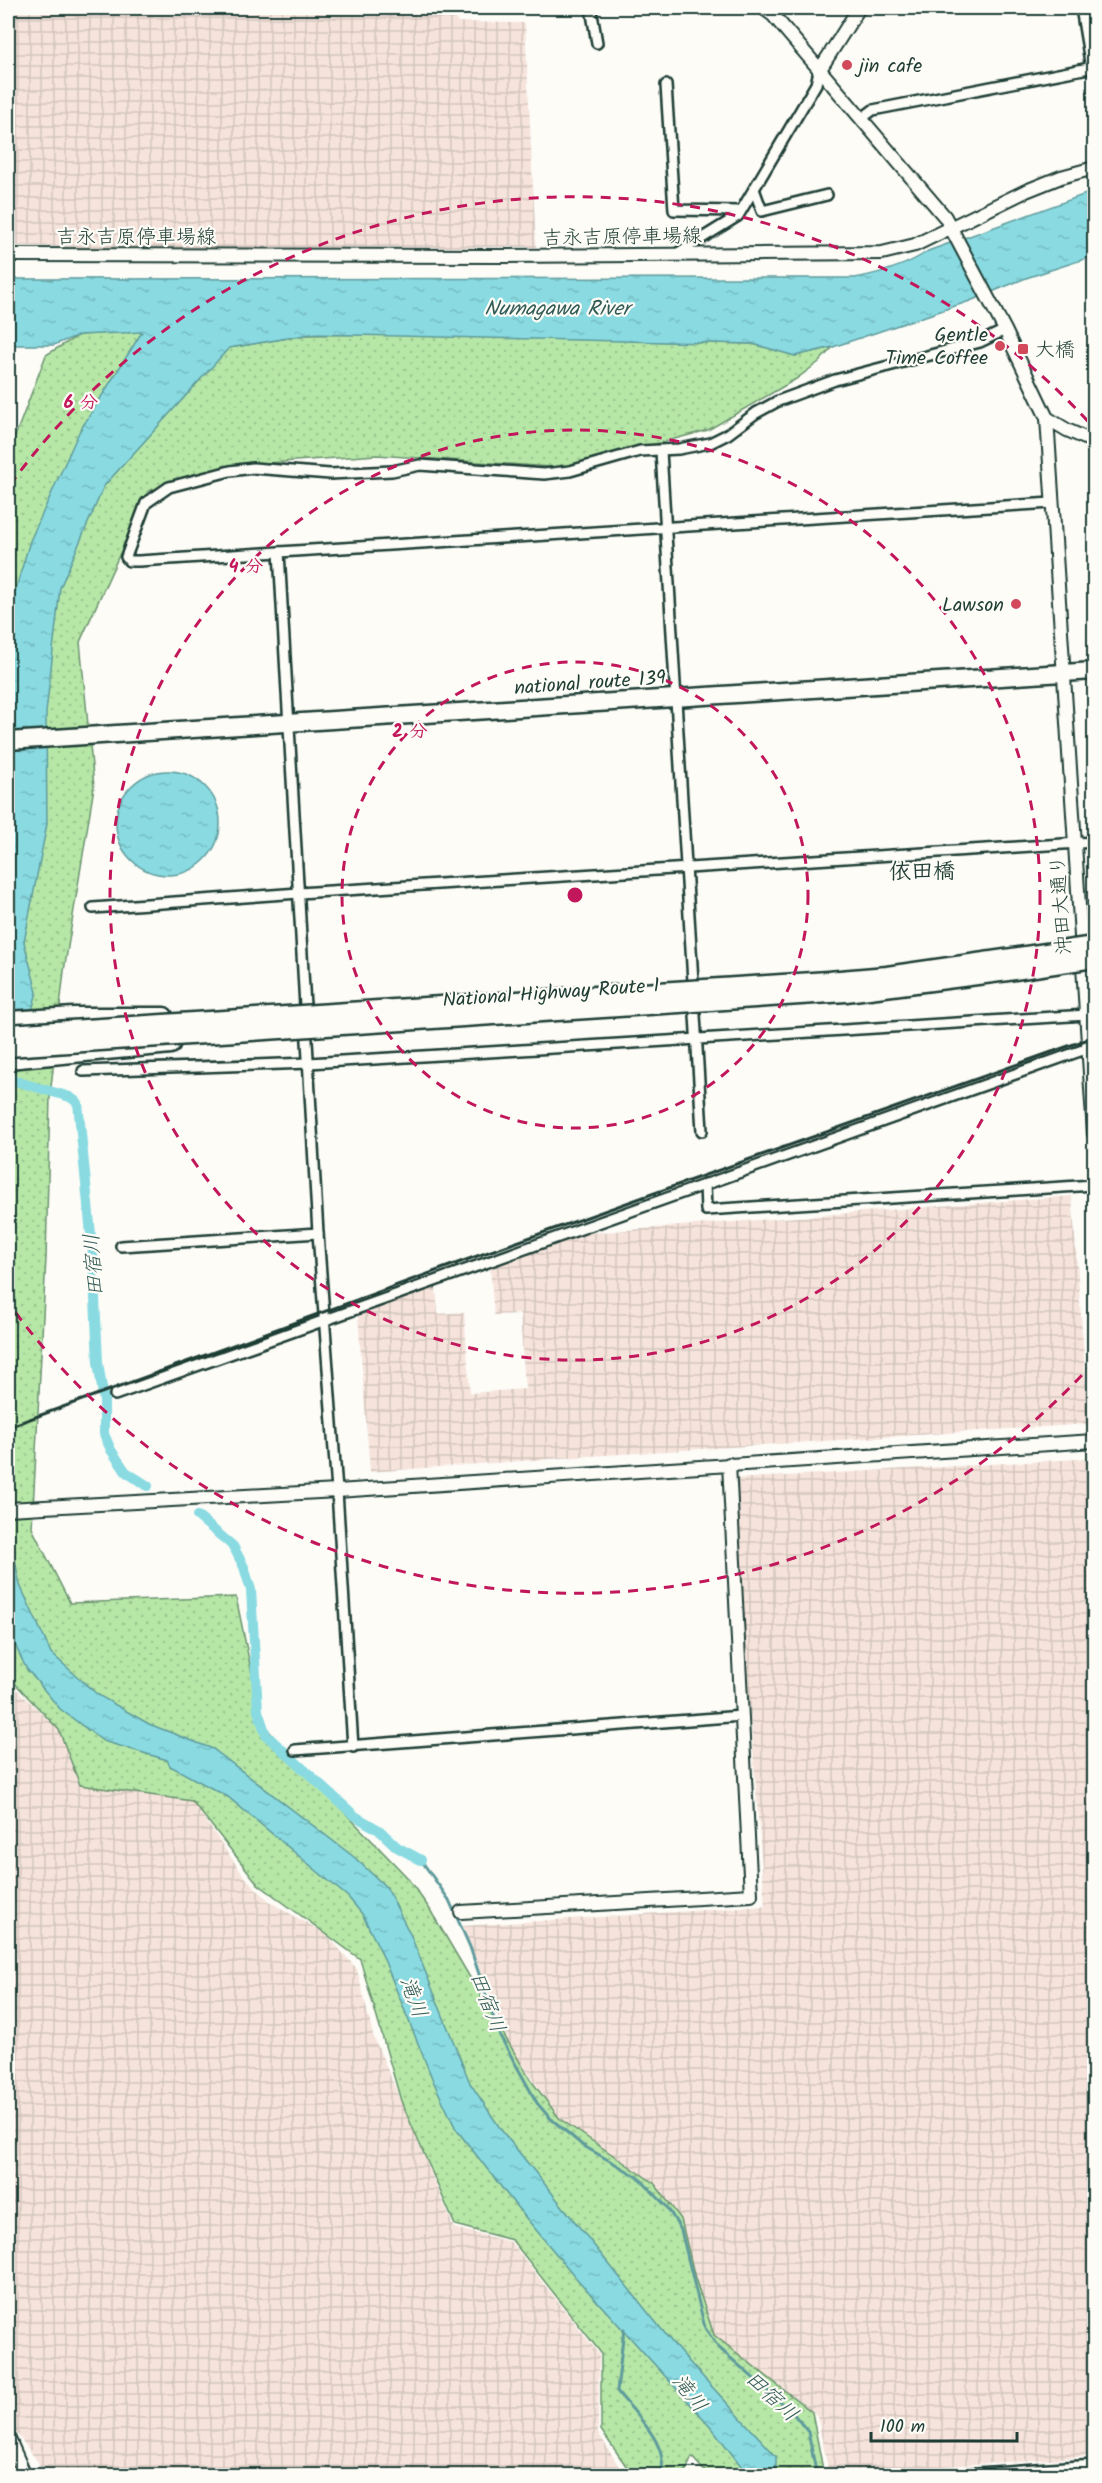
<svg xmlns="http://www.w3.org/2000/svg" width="1102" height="2483" font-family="Kalam,'Klee One',sans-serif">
	<defs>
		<pattern id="industrial-grid" width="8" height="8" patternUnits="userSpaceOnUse" patternTransform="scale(1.5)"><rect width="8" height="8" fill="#f6e4dc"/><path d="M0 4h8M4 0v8" fill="none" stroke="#d2c4bd"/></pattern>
		<pattern id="grass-dots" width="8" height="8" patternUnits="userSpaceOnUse" patternTransform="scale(1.5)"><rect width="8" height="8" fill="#b6e7a7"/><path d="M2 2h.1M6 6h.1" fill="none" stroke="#9cc790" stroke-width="1.8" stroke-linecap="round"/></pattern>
		<pattern id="water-ripples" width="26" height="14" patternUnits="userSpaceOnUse" patternTransform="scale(1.5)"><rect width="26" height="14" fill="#89dae1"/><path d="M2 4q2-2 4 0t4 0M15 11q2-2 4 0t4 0" fill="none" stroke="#76bcc2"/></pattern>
	</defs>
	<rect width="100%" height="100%" fill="#fdfcf7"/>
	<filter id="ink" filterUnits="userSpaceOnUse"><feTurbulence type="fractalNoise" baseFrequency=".0167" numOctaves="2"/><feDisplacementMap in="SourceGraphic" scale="12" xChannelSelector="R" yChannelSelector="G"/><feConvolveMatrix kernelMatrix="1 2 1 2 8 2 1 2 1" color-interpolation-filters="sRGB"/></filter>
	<g filter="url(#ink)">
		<!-- industrial -->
		<g fill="url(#industrial-grid)">
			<polygon points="8,8 454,8 457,22 525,23 536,247 213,248 8,246"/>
			<polygon points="1072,1196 1089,1424 590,1456 370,1472 358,1316 436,1286 438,1314 464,1312 470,1393 525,1389 520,1314 494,1315 490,1268 589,1233"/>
			<polygon points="1094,1458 1094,2456 829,2474 817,2415 706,2329 681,2219 655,2185 560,2119 511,2048 462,1926 765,1906 732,1479"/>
			<polygon points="8,1681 59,1730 88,1786 192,1801 244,1876 270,1902 326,1934 357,1969 373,2035 454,2228 511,2242 599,2354 598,2432 624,2475 42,2475 38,2462 8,2422"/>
		</g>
		<!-- grass -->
		<polygon fill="url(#grass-dots)" stroke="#6a926e" stroke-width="1.5" points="143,331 229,348 306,335 397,334 753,344 795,356 833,347 819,362 796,379 708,430 566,468 377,455 228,466 148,491 80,642 94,787 64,971 50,1096 46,1258 32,1528 70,1603 236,1597 262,1723 297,1763 406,1876 429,1908 530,2079 560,2119 654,2183 681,2219 695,2278 714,2335 812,2412 824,2475 708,2475 692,2457 684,2475 628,2475 629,2470 601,2430 601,2353 512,2240 455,2225 401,2101 360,1959 258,1884 192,1801 80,1785 59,1730 8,1676 8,455 46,355 79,335"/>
		<!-- water -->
		<g fill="url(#water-ripples)" stroke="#5f9b9c" stroke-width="1.5">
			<path d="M 1094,191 L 1094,256 L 1026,278 L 970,301 L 833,347 L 795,356 L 753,344 L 311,334 L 229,348 L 104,486 L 60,588 L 46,713 L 47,824 L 24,942 L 37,992 L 16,1069 L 8,1090 L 8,615 L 30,541 L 79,432 L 142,332 L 79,335 L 54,345 L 8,345 L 8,279 L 855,278 C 881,273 907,266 928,251 Z"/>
			<circle cx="168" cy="823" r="52"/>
			<polygon points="8,1526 20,1585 51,1653 98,1695 149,1724 213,1749 354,1857 387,1888 411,1936 470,2083 502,2131 679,2351 776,2456 776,2475 748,2475 712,2428 577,2279 516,2206 456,2129 434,2083 381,1952 362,1914 348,1897 228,1797 170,1766 167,1760 103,1741 60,1709 26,1668 8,1630"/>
		</g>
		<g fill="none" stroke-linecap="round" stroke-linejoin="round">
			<!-- stream -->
			<g stroke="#5f9b9c" stroke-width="3">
				<polyline points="421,1860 449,1900 470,1947 499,2034 537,2103 549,2117 582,2145 638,2177 667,2207 681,2230 705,2328 718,2347 792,2412 808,2432 817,2476"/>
				<path d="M 624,2329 L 617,2391 C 635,2415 670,2443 661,2476"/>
			</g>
			<!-- canal -->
			<g stroke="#89dae1" stroke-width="10">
				<polyline points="8,1077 15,1081 70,1097 78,1103 93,1255 98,1362 104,1401 104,1434 111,1450 126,1472 148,1486"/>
				<polyline points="197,1516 233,1546 244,1567 251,1590 258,1711 266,1735 355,1816 379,1830 397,1847 421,1860"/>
			</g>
			<!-- street casing -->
			<g stroke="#1f3d34" stroke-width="14">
				<g id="street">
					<polyline points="591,8 597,43"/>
					<polyline points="1081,8 1091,68"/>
					<polyline points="666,85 674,210 740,211"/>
					<polyline points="861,119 873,110 1094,67"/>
					<polyline points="754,189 762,211 827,195"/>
					<polyline points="678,253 738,216 816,84 819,71"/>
					<polyline points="661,451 702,1131"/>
					<polyline points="279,552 139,561 129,561 126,557 146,503 169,487 230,471 253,468 330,474 392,471 420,465 544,474 570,471 640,451 679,449 710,443 728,434 756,413 778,401 835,380 980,342 1005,330"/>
					<polyline points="93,908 299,893 1094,842"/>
					<polyline points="83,1071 309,1063 1087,1015"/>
					<polyline points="705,1184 706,1210 1094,1185"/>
					<polyline points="121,1246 318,1233"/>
					<polyline points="115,1395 1094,1046"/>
					<polyline points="353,1747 337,1491 318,1233 279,552 1052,503"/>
					<polyline points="295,1750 742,1716"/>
					<polyline points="933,2476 1094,2465"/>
				</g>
			</g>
			<!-- secondary casing -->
			<g stroke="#1f3d34" stroke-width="16">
				<g id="secondary">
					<polyline points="763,8 773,15 945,217 1005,330 1047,418 1067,430 1094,442"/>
					<polyline points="819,71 859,8"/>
					<polyline points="8,255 505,256 882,253 915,245 1026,191 1061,177 1094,168"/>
					<polyline points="1047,418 1094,1134"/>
					<polyline points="8,1509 337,1491 1094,1441"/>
					<polyline points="461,1912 751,1895 729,1464"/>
					<polyline points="8,2437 25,2476"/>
				</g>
			</g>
			<!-- highway casing -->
			<g stroke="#1f3d34" stroke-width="21">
				<g id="highway">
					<polyline points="8,741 1094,671"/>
					<polyline points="8,1020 74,1016 164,1016"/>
					<polyline points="8,1060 171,1045"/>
				</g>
			</g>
			<!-- street -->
			<use href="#street" stroke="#fdfcf7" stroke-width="9"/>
			<!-- secondary -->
			<use href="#secondary" stroke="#fdfcf7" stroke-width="12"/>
			<!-- highway -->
			<use href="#highway" stroke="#fdfcf7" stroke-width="16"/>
			<!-- rail -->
			<polyline stroke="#1f3d34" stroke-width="3" points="8,1427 466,1260 1094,1037"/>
			<!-- highway-bridge casing -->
			<g stroke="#1f3d34" stroke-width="21" stroke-linecap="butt">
				<g id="highway-bridge">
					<polyline points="8,1033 828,980 887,975 1094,945"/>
					<polyline points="8,1048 846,993 1008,972 1094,959"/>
				</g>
			</g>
			<!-- highway-bridge -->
			<use href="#highway-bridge" stroke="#fdfcf7" stroke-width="16"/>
		</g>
	</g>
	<!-- distance rings -->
	<g fill="none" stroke="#c2185b" stroke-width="3" stroke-dasharray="10 8">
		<circle cx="575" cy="895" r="233"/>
		<circle cx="575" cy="895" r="465"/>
		<path d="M1094 1362A698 698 0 0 1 10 1305M10 485A698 698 0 0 1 1094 428"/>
	</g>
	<!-- markers -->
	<g fill="#d1495b" stroke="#fdfcf7" stroke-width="2">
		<circle cx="847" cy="65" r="6"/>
		<circle cx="1000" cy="346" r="6"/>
		<rect x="1017" y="343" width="12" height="12" rx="3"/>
		<circle cx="1016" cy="604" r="6"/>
	</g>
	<g text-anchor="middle" stroke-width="4.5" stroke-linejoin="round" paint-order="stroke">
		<!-- poi labels -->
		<g font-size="20" fill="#1f3d34" stroke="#fdfcf7" text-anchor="start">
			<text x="859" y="72">jin cafe</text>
			<text x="988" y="341" text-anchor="end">Gentle<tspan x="988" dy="23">Time Coffee</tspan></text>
			<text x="1035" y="356">大橋</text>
			<text x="1004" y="611" text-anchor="end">Lawson</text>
		</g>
		<!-- street labels -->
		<g font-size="20" fill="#1f3d34" stroke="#fdfcf7">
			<text x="136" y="243">吉永吉原停車場線</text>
			<text transform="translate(622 236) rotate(-1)" y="7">吉永吉原停車場線</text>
			<text transform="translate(590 682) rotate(-4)" y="7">national route 139</text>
			<text transform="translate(1060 905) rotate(-94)" y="7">沖田大通り</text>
			<text transform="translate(551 992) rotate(-4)" y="7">National Highway Route 1</text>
		</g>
		<!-- water labels -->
		<g font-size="21" font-style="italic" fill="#345c57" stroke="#fdfcf7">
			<text x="557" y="315">Numagawa River</text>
			<text transform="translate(93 1265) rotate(-94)" y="7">田宿川</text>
			<text transform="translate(414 1997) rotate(70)" y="7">滝川</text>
			<text transform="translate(488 2002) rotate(69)" y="7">田宿川</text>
			<text transform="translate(690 2393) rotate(52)" y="7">滝川</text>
			<text transform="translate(772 2396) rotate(43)" y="7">田宿川</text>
		</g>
		<!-- quarter labels -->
		<g font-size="22" font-weight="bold" fill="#1f3d34" stroke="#fdfcf7">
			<text x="922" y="878">依田橋</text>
		</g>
	</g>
	<circle cx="575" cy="895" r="9" fill="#c2185b" stroke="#fdfcf7" stroke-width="3"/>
	<g font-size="18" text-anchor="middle" font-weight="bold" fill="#c2185b" stroke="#fdfcf7" stroke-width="4.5" stroke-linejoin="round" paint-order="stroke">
		<text x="81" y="408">6 分</text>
		<text x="246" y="572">4 分</text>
		<text x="410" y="737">2 分</text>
	</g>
	<!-- margin -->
	<rect width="1102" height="2483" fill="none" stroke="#fdfcf7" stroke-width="30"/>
	<rect x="15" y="15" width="1072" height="2453" fill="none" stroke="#1f3d34" stroke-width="2" filter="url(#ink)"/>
	<!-- scale -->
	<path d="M871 2432v9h146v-9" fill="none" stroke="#1f3d34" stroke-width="3"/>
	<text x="880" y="2432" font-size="18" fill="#1f3d34" stroke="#fdfcf7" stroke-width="4.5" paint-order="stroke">100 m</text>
</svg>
